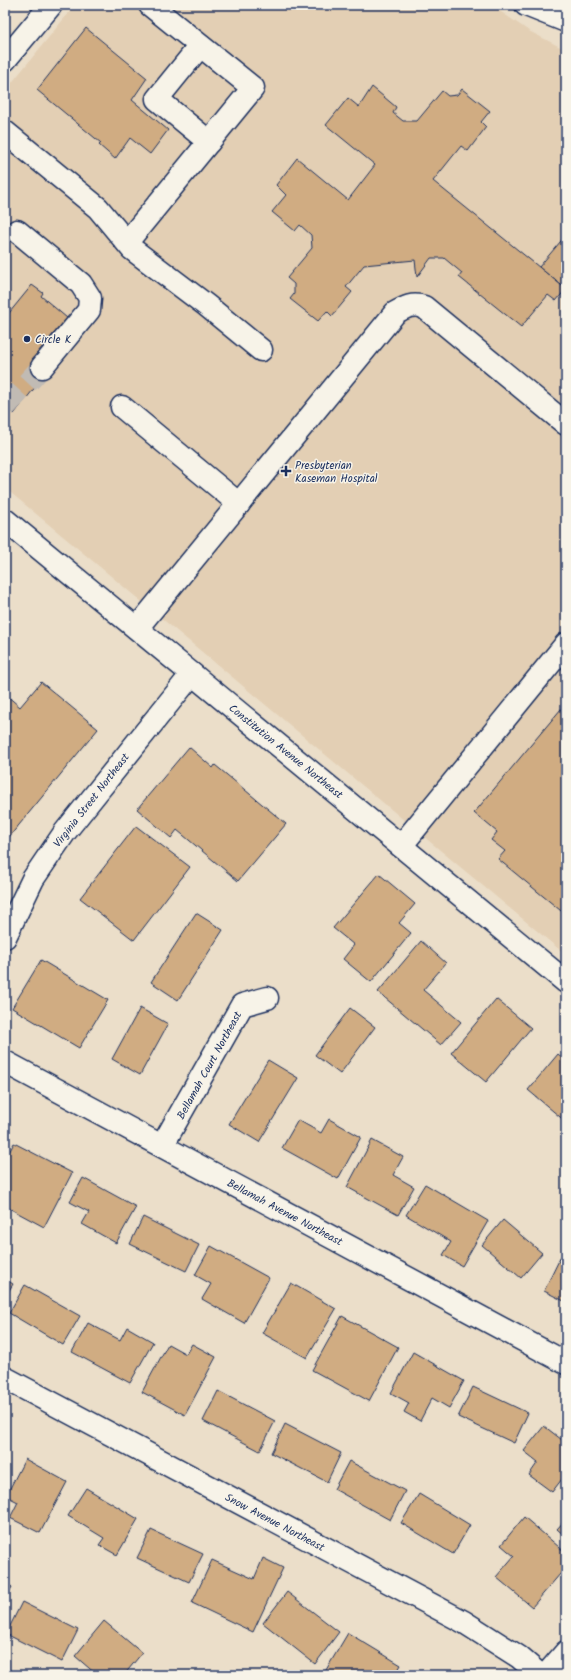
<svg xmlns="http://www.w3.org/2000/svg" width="571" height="1680" font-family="Kalam,sans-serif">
	<rect width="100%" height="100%" fill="#ebdec9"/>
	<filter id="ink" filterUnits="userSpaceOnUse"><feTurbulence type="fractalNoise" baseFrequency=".025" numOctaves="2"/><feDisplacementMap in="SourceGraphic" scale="8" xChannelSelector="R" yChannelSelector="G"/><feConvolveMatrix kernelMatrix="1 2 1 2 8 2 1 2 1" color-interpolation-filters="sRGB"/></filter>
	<g filter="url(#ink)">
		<!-- built -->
		<polygon fill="#e3cfb4" points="75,5 491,5 529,31 566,50 566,955 5,488 5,91"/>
		<!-- building -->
		<g fill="#d0ac82" stroke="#1b2f5e">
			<polygon points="86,28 147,78 132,100 168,130 150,154 130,138 115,159 99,145 101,143 37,90"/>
			<polygon points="372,87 396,107 393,113 403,121 417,121 442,91 448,96 457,95 462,89 490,111 481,122 486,127 468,151 461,146 433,181 566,289 556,301 548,295 521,327 459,277 462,273 444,258 431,258 417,277 415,260 364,265 346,287 352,292 332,316 327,311 318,321 290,299 294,294 294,284 287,278 312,248 311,235 300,225 295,231 272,212 286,195 276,185 297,158 348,200 375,165 326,125 348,98 359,107"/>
			<polygon points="566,235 566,289 539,267"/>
			<polygon points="32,285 43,293 41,296 67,318 32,359 48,371 14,414 5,407 5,318"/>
			<polygon points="41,682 98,729 5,842 5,694 20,707"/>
			<polygon points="566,703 566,915 498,859 505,851 491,840 497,832 474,813"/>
			<polygon points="189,747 213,768 215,765 286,824 238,881 177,830 171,838 137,809"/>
			<polygon points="136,826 190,867 134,940 80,898"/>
			<polygon points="379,874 415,904 399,923 411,933 371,982 343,959 354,945 333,928"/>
			<polygon points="196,913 223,930 178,1000 151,982"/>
			<polygon points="421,941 446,963 423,990 461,1022 441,1045 378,992"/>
			<polygon points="41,960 108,1000 79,1048 12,1008"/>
			<polygon points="496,999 531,1028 486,1082 451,1053"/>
			<polygon points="140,1008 168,1024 140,1075 112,1059"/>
			<polygon points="350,1008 375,1027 340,1074 315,1055"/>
			<polygon points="558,1054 566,1061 566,1122 528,1090"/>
			<polygon points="268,1060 298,1078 259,1142 229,1124"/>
			<polygon points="329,1119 361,1137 338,1179 282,1148 298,1120 321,1133"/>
			<polygon points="372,1140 403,1157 393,1175 414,1187 398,1215 347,1187"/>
			<polygon points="14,1143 72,1173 44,1227 5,1206 5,1160"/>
			<polygon points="83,1178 136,1207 116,1243 82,1224 89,1212 70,1202"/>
			<polygon points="425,1184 488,1221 462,1266 443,1255 451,1242 406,1215"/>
			<polygon points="143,1217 199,1245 186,1271 130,1244"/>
			<polygon points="503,1220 542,1253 521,1278 482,1245"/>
			<polygon points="211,1246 269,1278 244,1323 202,1299 211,1284 195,1275"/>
			<polygon points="566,1246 566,1302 544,1291"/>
			<polygon points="5,1279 13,1284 5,1297"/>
			<polygon points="291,1283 336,1309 307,1358 262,1333"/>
			<polygon points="25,1285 80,1316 63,1345 9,1313"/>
			<polygon points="342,1316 398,1347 369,1401 312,1370"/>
			<polygon points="88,1323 120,1340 127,1327 153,1342 130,1383 72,1352"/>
			<polygon points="168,1344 186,1354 192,1344 216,1357 185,1415 142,1392"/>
			<polygon points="413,1352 464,1381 449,1408 432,1398 420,1421 404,1412 409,1403 391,1393"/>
			<polygon points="473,1387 528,1413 514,1443 458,1417"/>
			<polygon points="218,1391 275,1421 260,1451 203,1421"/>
			<polygon points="285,1424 341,1453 327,1482 271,1453"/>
			<polygon points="544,1426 566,1443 566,1482 562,1479 552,1492 529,1475 538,1462 524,1451"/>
			<polygon points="25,1459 67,1482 40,1533 10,1518 18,1502 6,1496"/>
			<polygon points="349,1461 405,1491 390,1520 334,1489"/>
			<polygon points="86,1488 138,1519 117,1555 99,1545 104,1538 68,1516"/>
			<polygon points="419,1494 470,1525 453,1554 401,1523"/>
			<polygon points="524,1517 566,1553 566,1567 532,1607 496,1577 514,1556 501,1545"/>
			<polygon points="566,1519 566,1537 557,1529"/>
			<polygon points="151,1530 203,1554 189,1582 137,1558"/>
			<polygon points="263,1558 283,1568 253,1632 192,1603 212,1560 254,1579"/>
			<polygon points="5,1582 12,1587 5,1599"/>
			<polygon points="287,1592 339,1632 315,1664 263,1623"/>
			<polygon points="22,1602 78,1630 62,1662 6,1634"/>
			<polygon points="104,1621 142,1653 124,1675 97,1675 75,1656"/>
			<polygon points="348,1633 401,1665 395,1675 323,1675"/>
		</g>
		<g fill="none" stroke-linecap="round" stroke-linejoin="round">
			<!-- minor-tunnel -->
			<polyline stroke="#c1bbb4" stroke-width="22" stroke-dasharray="22 11" stroke-linecap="butt" points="5,407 42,367"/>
			<!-- minor casing -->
			<g stroke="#1b2f5e" stroke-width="25">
				<g id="minor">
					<polyline points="526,5 566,21"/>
					<polyline points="200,46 157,99 209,142"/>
					<polyline points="5,132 98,208 132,249 206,305 261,350"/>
					<polyline points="17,231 81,284 90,298 89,310 42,367"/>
					<polyline points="127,242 253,88 150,5"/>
					<polyline points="122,407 239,504"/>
					<polyline points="5,520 566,982"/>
					<path d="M 137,628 L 395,313 C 405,307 413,303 424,307 L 566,424"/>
					<polyline points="401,846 566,644"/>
					<polyline points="5,937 33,879 65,832 192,674"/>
					<polyline points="5,1062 566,1363"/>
					<polyline points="162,1146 242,1005 267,998"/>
					<polyline points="5,1378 464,1622 519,1657 540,1675"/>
					<polyline points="546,1675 566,1652"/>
				</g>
			</g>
			<!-- major casing -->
			<g stroke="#1b2f5e" stroke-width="25">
				<polyline id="major" points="5,60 51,5"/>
			</g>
			<!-- minor -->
			<use href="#minor" stroke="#f7f3e8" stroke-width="22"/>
			<!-- major -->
			<use href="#major" stroke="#f7f3e8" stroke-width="22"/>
		</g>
	</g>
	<!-- markers -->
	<g fill="#1b2f5e" stroke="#f7f3e8" stroke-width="1.5">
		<circle cx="27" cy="339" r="4"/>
		<path d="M284 465h4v4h4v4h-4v4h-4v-4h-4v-4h4z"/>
	</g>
	<g text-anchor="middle" stroke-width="3" stroke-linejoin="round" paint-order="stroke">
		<!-- poi labels -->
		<g font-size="11" fill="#1b2f5e" stroke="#f7f3e8" text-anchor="start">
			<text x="35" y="343">Circle K</text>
			<text x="295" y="469">Presbyterian<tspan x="295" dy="13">Kaseman Hospital</tspan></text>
		</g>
		<!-- street labels -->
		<g font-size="11" fill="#1b2f5e" stroke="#f7f3e8">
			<text transform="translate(286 751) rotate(39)" y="4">Constitution Avenue Northeast</text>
			<text transform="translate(91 800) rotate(-52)" y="4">Virginia Street Northeast</text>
			<text transform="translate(209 1065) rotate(-61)" y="4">Bellamah Court Northeast</text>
			<text transform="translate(285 1212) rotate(28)" y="4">Bellamah Avenue Northeast</text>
			<text transform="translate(275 1522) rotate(28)" y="4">Snow Avenue Northeast</text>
		</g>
	</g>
	<!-- margin -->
	<rect width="571" height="1680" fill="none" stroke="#f7f3e8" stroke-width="20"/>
	<rect x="10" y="10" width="551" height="1660" fill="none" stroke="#1b2f5e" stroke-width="1.5" filter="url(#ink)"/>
</svg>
